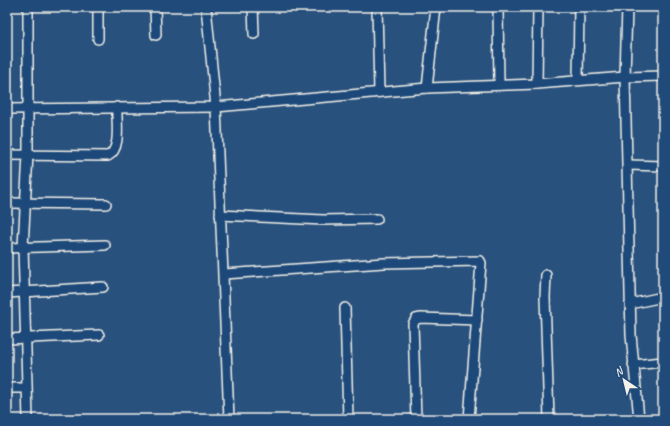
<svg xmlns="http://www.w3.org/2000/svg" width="670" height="426" font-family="Caveat,sans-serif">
	<rect width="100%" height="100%" fill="#28517e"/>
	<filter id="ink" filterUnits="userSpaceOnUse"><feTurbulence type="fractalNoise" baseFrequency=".025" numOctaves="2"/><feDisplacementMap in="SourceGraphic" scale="8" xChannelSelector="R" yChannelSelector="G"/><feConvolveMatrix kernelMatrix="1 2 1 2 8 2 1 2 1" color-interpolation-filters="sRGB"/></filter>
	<g filter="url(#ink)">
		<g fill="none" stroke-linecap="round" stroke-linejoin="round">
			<!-- minor casing -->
			<g stroke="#f4f1e8" stroke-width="12">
				<g id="minor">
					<polyline points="98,7 98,39"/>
					<polyline points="155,7 156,35"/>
					<polyline points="206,7 216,107 229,419"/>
					<polyline points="253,7 254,34"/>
					<polyline points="377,7 379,92"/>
					<polyline points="498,7 499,85"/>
					<polyline points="627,7 625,77 631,335 639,419"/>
					<polyline points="578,80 579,7"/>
					<polyline points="537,84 538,7"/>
					<polyline points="427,88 436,7"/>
					<polyline points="7,109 216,107 427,88 537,84 625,77 663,76"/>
					<path d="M 7,155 L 108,156 C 122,149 116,121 117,107"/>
					<polyline points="628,165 663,166"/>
					<polyline points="7,203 106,204"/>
					<polyline points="220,215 323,220 377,219"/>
					<polyline points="7,248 105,245"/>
					<polyline points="224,274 384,263 480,261 481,263 469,419"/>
					<polyline points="546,275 545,297 549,419"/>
					<polyline points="7,293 103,287"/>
					<polyline points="630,304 663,297"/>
					<polyline points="345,308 348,419"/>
					<polyline points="7,339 99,335"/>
					<polyline points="633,365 663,362"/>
					<polyline points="7,388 26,388"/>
					<polyline points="28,419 23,247 28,154 28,7"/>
					<polyline points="416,419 413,324 416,319 421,318 477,320"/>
				</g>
			</g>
			<!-- minor -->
			<use href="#minor" stroke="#1f4a7a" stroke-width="9"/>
		</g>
	</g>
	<!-- margin -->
	<rect width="670" height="426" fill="none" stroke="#1f4a7a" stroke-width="24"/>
	<rect x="12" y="12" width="646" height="402" fill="none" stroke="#f4f1e8" stroke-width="1.5" filter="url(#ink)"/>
	<!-- north arrow -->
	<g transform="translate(624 380) rotate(325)" stroke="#1f4a7a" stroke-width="3" paint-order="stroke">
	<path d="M0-3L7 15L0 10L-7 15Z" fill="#f4f1e8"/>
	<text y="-6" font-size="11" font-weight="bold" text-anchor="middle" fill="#f4f1e8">N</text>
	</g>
</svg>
